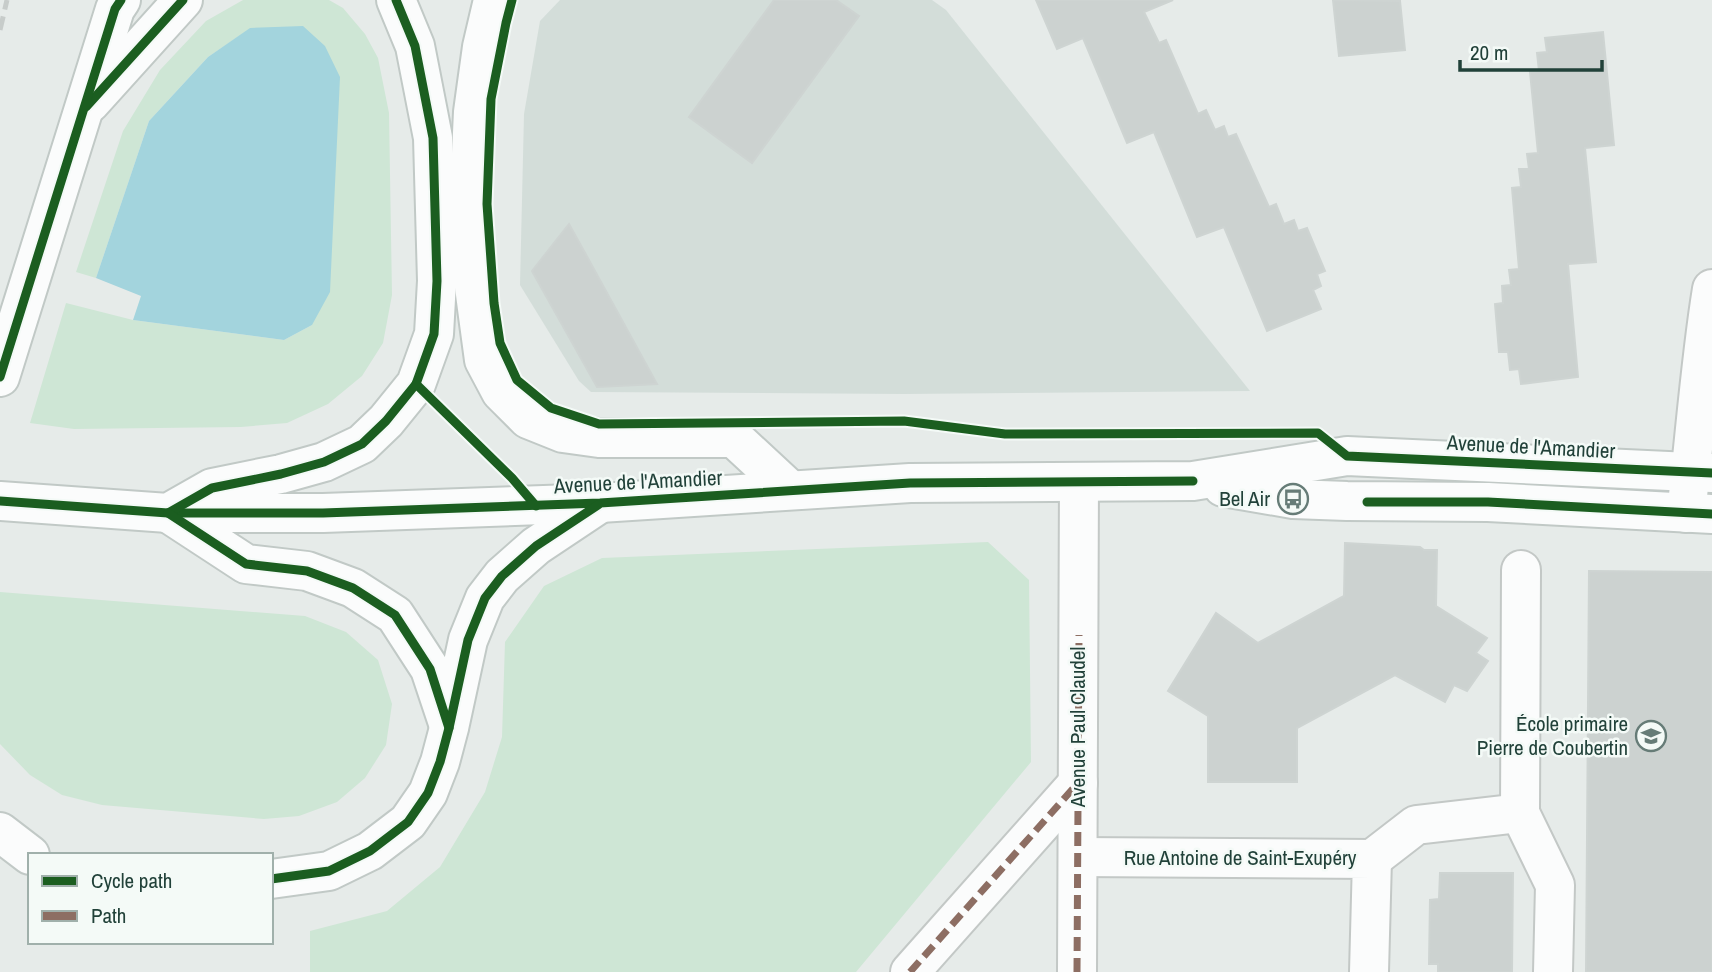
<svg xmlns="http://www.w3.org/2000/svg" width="1712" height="972" font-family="'Archivo Narrow',sans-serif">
	<rect width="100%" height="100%" fill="#e6ebe9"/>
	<!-- built -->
	<polygon fill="#d3ddd9" points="560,0 932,0 946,10 1250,391 904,394 591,392 579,381 520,285 524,114 540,21"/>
	<!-- green -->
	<g fill="#cee6d5">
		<polygon points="243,0 329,0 343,8 365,34 378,58 389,113 392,295 383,343 362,376 328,404 287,423 241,427 74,429 30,423 66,303 133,320 284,340 312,325 251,28 208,57 149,121 96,278 76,272 123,131 160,70 206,21"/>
		<polygon points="988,542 1029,580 1031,762 856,972 310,972 310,931 387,911 440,867 485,792 502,737 505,642 544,586 602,558"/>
		<polygon points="0,592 305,616 346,632 378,660 392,704 386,745 365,778 337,802 299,816 264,819 102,805 62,795 30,775 0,744"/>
	</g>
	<!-- water -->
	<polygon fill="#a3d4dd" points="303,26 325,46 340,77 330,292 312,325 284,340 133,320 141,296 96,278 149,121 208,57 250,28"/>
	<!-- building -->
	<g fill="#ccd2d0" stroke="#ced4d2" stroke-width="2">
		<polygon points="774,0 836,0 859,16 752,163 689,117"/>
		<polygon points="1036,0 1173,0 1144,12 1159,43 1166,40 1198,114 1206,110 1215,130 1224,126 1228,137 1236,134 1269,207 1276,204 1284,224 1294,220 1298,231 1307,228 1325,271 1317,274 1321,286 1313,290 1321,309 1267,331 1224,227 1197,237 1154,132 1127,143 1083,38 1057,49"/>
		<polygon points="1333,0 1400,1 1405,50 1339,56"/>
		<polygon points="1603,32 1614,145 1585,148 1596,262 1568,264 1578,377 1521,384 1519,369 1510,370 1508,352 1499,352 1495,304 1503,303 1502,286 1511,285 1509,270 1519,269 1512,188 1521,187 1519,169 1529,169 1527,154 1538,153 1530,72 1539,71 1537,53 1547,52 1545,38"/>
		<polygon points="569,224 584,251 657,384 597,387 532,271"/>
		<polygon points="1345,543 1420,547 1424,550 1437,550 1436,606 1487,638 1476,653 1488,661 1467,691 1454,685 1445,702 1395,675 1297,728 1297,782 1208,782 1208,716 1168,691 1216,613 1258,643 1344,596"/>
		<polygon points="1589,571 1712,572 1712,972 1586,972"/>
		<polygon points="1440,873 1513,873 1512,972 1438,972 1438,964 1429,964 1430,900 1439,899"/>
	</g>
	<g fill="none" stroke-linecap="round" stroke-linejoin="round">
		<!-- minor casing -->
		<g stroke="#c3c8c6" stroke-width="42">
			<g id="minor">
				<path d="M 1686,513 C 1695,438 1700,363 1712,289"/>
				<polyline points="1521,570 1520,813 1555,885 1553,972"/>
				<polyline points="1078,857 1372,859 1369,972"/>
				<polyline points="1372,859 1416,825 1520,813"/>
				<polyline points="910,972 1078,783"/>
				<polyline points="1077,972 1079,482"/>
			</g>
		</g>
		<!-- secondary casing -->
		<g stroke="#c1c9c6" stroke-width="42">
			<g id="secondary">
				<polyline points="493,0 482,47 473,112 470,175 473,279 484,360 501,392 528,419 563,433 599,438 734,438 790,490"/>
				<polyline points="90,103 183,0"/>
				<polyline points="0,377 115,9 121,0"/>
				<polyline points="1223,487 1293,499 1347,501 1488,502 1712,514"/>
				<polyline points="0,501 168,513 323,513 600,503 910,483 1193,481 1347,456 1712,473"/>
				<polyline points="175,509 212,488 281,474 324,462 362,444 386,421 416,384 434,334 437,281 433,138 415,46 396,0"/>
				<polyline points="168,513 246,564 307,571 353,588 395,615 430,669 449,726"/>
				<polyline points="0,832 30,855"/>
				<polyline points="271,879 329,871 370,851 408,822 428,793 440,762 449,728 468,640 485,598 502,576 536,546 599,504"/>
			</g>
		</g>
		<!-- minor -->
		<use href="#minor" stroke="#fbfcfc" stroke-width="38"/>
		<!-- secondary -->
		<use href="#secondary" stroke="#fbfcfc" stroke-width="38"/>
		<!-- rail -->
		<polyline stroke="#c7ccca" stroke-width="5" stroke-dasharray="14 7" stroke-linecap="butt" points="0,30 7,0"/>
		<!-- quiet -->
		<g stroke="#8d6e63" stroke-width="7" stroke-dasharray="14 7" stroke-linecap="butt">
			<polyline points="910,972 1078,783"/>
			<polyline points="1077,972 1079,635"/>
		</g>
		<!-- cycleway casing -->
		<g stroke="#f4faf7" stroke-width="13">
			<g id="cycleway">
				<polyline points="512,0 506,23 491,99 487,204 494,303 500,343 517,380 551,408 599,424 904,421 1005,434 1318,433 1347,456 1712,473"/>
				<polyline points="86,107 183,0"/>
				<polyline points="0,377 115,9 121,0"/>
				<polyline points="416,384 512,478 536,506"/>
				<polyline points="0,501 168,513 323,513 600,503 910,483 1193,481"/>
				<polyline points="1367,502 1488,502 1712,514"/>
				<polyline points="170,512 212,488 281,474 324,462 362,444 386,421 416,384 434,334 437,281 433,138 415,46 396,0"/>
				<polyline points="168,513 246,564 307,571 353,588 395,615 430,669 449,728"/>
				<polyline points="271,879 329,871 370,851 408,822 428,793 440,762 449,728 468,640 485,598 502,576 536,546 598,505"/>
			</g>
		</g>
		<!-- cycleway -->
		<use href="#cycleway" stroke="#1b5e20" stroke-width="9"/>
	</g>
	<!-- icons -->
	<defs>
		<g id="bus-ring" transform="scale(1.575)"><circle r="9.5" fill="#f4faf7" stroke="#667c77" stroke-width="1.5"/><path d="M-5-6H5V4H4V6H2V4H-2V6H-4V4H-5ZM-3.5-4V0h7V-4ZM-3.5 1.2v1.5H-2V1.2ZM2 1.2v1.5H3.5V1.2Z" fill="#667c77"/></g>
		<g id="school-ring" transform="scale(1.575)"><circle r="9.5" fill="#f4faf7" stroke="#667c77" stroke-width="1.5"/><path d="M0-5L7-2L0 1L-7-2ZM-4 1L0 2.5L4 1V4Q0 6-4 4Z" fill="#667c77"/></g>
	</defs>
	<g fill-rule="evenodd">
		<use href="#bus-ring" x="1293" y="499"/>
		<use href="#school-ring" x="1651" y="736"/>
	</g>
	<g text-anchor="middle" stroke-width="5" stroke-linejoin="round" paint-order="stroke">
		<!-- street labels -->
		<g font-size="21" fill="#214139" stroke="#f4faf7">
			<text transform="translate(1531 447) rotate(3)" y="7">Avenue de l'Amandier</text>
			<text transform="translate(638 482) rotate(-3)" y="7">Avenue de l'Amandier</text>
			<text transform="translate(1078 727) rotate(-90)" y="7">Avenue Paul Claudel</text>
			<text x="1240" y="865">Rue Antoine de Saint-Exupéry</text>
		</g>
		<!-- poi labels -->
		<g font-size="21" fill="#214139" stroke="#f4faf7" text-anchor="end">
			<text x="1270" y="506">Bel Air</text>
			<text x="1628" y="731">École primaire<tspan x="1628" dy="24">Pierre de Coubertin</tspan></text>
		</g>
	</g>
	<!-- legend -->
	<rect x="28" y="853" width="245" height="91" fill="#f4faf7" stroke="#a0b0ab" stroke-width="2"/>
	<rect x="42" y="876" width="35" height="10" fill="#1b5e20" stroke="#a0b0ab" stroke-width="2"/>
	<text x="91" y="888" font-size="21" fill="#214139">Cycle path</text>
	<rect x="42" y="911" width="35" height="10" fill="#8d6e63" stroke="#a0b0ab" stroke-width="2"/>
	<text x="91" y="923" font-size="21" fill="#214139">Path</text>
	<!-- scale -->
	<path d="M1460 60v10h142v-10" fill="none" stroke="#214139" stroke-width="3.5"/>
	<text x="1470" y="60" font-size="21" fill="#214139" stroke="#f4faf7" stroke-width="5" paint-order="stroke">20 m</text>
</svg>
